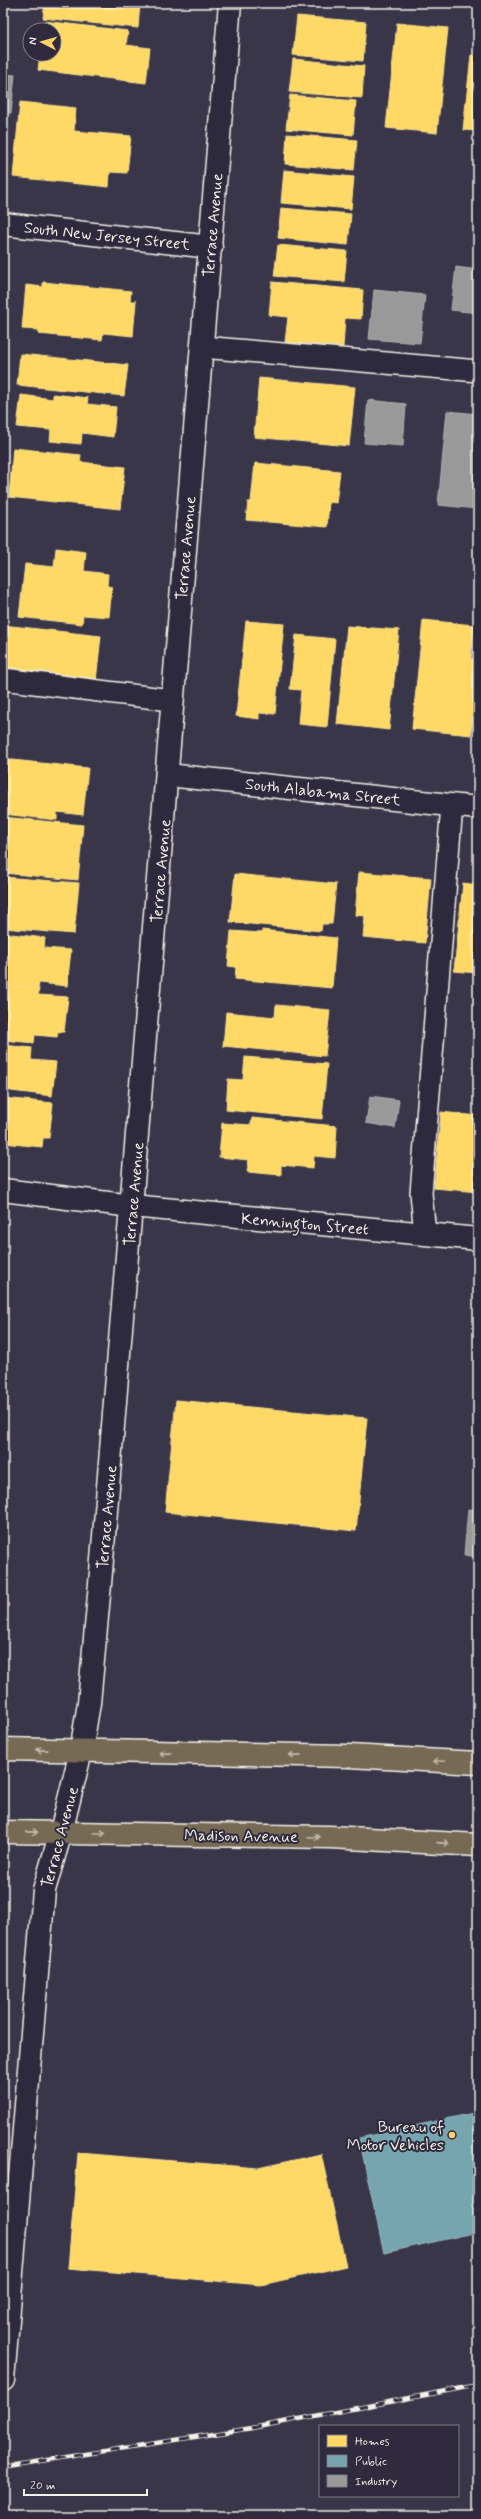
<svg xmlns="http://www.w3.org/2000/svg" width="481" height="2519" font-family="Mynerve,sans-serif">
	<rect width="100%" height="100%" fill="#39364a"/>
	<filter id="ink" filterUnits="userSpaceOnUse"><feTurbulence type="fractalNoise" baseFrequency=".025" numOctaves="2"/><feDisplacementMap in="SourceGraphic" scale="8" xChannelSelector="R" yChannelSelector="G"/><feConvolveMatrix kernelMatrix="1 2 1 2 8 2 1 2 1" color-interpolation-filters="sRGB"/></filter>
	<g filter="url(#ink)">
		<!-- homes -->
		<g fill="#ffd966" stroke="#fce08d">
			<polygon points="45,3 140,3 138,28 43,18"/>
			<polygon points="297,16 366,22 363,61 293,55"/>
			<polygon points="44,21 128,31 126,45 150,48 146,83 38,70 40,54 54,54 54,30 43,30"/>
			<polygon points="397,23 448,28 437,133 386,128"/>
			<polygon points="471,55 478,56 478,131 463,130"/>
			<polygon points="293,59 364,66 362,98 289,92"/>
			<polygon points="290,95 356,101 353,135 286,129"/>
			<polygon points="20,102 76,108 74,131 131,136 127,173 110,172 109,187 13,177"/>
			<polygon points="287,134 357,140 354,170 285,164"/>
			<polygon points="284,170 354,177 351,209 281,203"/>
			<polygon points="281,208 351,214 348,245 278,238"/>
			<polygon points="278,245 347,251 344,282 274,276"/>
			<polygon points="43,282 131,291 130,301 136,301 133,336 103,333 102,340 38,334 39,330 22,329 26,285 43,287"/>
			<polygon points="272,282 363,290 361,319 345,318 343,347 285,342 288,317 269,315"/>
			<polygon points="20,354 128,365 124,396 17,385"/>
			<polygon points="259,378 355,387 349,446 254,437"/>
			<polygon points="53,394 88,398 87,404 116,407 113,437 82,433 81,444 50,441 51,430 17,427 21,395 53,399"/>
			<polygon points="13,448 81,455 80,462 125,467 120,509 9,497"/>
			<polygon points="255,463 340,471 336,503 329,502 327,527 246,520 248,502 251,502"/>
			<polygon points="56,548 86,552 84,571 108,574 107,586 112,587 109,617 83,615 82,624 19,617 25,564 54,567"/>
			<polygon points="423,620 474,625 471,659 478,659 478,669 471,735 412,729"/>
			<polygon points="246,621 284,624 275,714 259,713 259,719 236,716"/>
			<polygon points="3,625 101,636 96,681 3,671"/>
			<polygon points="347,626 399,630 389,730 337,724"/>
			<polygon points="296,635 335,639 327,727 298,724 301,690 290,689"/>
			<polygon points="3,759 88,768 83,815 57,812 57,820 3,814"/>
			<polygon points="3,817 83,825 78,880 3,873"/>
			<polygon points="359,872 431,878 425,943 363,937 365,916 355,915"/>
			<polygon points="235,874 336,884 332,924 322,924 321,931 230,922"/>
			<polygon points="3,877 79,883 74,934 3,928"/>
			<polygon points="463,883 478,885 478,973 454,971"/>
			<polygon points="262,930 336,938 332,988 235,979 236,967 228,966 231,931 262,933"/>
			<polygon points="3,933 45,938 44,948 71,950 67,986 39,983 38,989 3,985"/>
			<polygon points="3,985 39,989 38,995 68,997 64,1032 58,1032 57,1037 35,1035 34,1043 3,1040"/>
			<polygon points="276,1005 330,1010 325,1056 223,1046 226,1012 275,1017"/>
			<polygon points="3,1045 32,1048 31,1060 56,1062 52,1096 3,1090"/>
			<polygon points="245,1057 327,1064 322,1119 226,1110 228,1079 243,1080"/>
			<polygon points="3,1098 53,1103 49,1138 43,1138 42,1147 3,1143"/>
			<polygon points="441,1112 478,1116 478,1192 434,1188"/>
			<polygon points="252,1118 337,1126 335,1158 314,1156 313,1168 281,1165 281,1175 247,1172 249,1160 219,1157 222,1123 251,1125"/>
			<polygon points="176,1400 367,1418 356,1531 165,1512"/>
			<polygon points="78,2153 258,2168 321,2154 346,2266 261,2285 68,2268"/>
		</g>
		<!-- public -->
		<polygon fill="#76a5af" stroke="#9cbcc0" points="478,2112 478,2232 384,2253 359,2138"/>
		<!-- industry -->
		<g fill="#999" stroke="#b4b3b1">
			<polygon points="3,74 15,75 11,113 3,113"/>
			<polygon points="456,267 478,270 478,313 451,310"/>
			<polygon points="374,290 425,295 420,343 369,339"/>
			<polygon points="368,400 406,404 403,446 364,443"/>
			<polygon points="447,411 478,414 478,509 438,505"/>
			<polygon points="370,1096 399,1100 395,1128 366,1123"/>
			<polygon points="468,1509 478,1510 478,1557 464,1555"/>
		</g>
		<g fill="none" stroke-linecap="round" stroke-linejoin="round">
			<!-- lane casing -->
			<g stroke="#f4f1e8" stroke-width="24">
				<g id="lane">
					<polyline points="202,347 478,371"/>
					<polyline points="3,679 171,700"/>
					<polyline points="425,1234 421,1193 452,805"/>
				</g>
			</g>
			<!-- street casing -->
			<g stroke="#f4f1e8" stroke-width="25">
				<g id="street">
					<polyline points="3,224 211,247"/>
					<polyline points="168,775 478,808"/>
					<polyline points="3,1190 132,1206 478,1239"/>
					<polyline points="3,2380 44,1890 61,1832"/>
				</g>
			</g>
			<!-- secondary casing -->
			<g stroke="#f4f1e8" stroke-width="25">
				<polyline id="secondary" points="61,1832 81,1751 89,1703 100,1584 230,3"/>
			</g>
			<!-- primary casing -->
			<g stroke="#f4f1e8" stroke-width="25">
				<g id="primary">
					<polyline points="3,1749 349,1756 478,1763"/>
					<polyline points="3,1832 330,1837 478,1845"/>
				</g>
			</g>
			<!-- lane -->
			<use href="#lane" stroke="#2f2a3d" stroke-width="21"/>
			<!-- street -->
			<use href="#street" stroke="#2f2a3d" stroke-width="22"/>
			<!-- secondary -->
			<use href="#secondary" stroke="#2f2a3d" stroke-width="22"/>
			<!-- primary -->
			<use href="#primary" stroke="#776a54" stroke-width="22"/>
			<!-- rail casing -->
			<g stroke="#f4f1e8" stroke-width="4.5">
				<polyline id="rail" points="3,2467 252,2428 478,2385"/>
			</g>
			<!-- rail -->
			<use href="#rail" stroke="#2f2a3d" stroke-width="3" stroke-dasharray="9" stroke-linecap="butt"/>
		</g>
		<!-- one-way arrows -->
		<defs><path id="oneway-shaft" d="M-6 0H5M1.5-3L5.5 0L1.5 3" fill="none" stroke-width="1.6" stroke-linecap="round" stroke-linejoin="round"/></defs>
		<g stroke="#c2bbad">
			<use href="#oneway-shaft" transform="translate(42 1750) rotate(-179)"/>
			<use href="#oneway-shaft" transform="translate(165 1753) rotate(-179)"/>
			<use href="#oneway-shaft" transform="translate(295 1755) rotate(-179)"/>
			<use href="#oneway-shaft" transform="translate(439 1761) rotate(-177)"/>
			<use href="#oneway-shaft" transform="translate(32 1832) rotate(1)"/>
			<use href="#oneway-shaft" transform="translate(100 1833)"/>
			<use href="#oneway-shaft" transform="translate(314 1837) rotate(2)"/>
			<use href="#oneway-shaft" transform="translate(443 1843) rotate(4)"/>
		</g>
	</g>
	<!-- markers -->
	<circle fill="#ffd166" stroke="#2f2a3d" stroke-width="1.5" cx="452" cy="2135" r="4"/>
	<g text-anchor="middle" stroke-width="4" stroke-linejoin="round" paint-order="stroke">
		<!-- street labels -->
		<g font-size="16" fill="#f4f1e8" stroke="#2f2a3d">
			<text transform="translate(212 225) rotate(-85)" y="6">Terrace Avenue</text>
			<text transform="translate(107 235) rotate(6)" y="6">South New Jersey Street</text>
			<text transform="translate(185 548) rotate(-85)" y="6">Terrace Avenue</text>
			<text transform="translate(323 791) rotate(6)" y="6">South Alabama Street</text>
			<text transform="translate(160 871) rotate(-85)" y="6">Terrace Avenue</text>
			<text transform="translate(133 1194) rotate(-85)" y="6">Terrace Avenue</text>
			<text transform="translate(305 1223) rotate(5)" y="6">Kennington Street</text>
			<text transform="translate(106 1517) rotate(-85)" y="6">Terrace Avenue</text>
			<text transform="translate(241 1835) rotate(1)" y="6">Madison Avenue</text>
			<text transform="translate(59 1837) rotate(-75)" y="6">Terrace Avenue</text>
		</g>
		<!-- poi labels -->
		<g font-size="16" fill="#f4f1e8" stroke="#2f2a3d" text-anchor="end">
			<text x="444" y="2132">Bureau of<tspan x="444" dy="18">Motor Vehicles</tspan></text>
		</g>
	</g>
	<!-- margin -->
	<rect width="481" height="2519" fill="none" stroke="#2f2a3d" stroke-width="16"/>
	<rect x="8" y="8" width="465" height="2503" fill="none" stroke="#f4f1e8" stroke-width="1.5" filter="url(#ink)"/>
	<!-- legend -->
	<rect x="319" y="2425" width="140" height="72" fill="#2f2a3d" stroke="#7e7a81"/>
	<rect x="327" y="2435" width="20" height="12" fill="#ffd966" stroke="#7e7a81"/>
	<text x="355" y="2445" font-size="12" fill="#f4f1e8">Homes</text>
	<rect x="327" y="2455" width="20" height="12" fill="#76a5af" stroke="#7e7a81"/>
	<text x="355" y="2465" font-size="12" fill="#f4f1e8">Public</text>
	<rect x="327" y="2475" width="20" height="12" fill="#999999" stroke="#7e7a81"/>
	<text x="355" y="2485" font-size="12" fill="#f4f1e8">Industry</text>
	<!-- north arrow -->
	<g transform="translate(42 42) rotate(276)"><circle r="19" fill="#2f2a3d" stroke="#7e7a81"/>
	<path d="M0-3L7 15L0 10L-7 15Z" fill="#ffd166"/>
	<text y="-6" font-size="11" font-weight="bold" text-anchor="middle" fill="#f4f1e8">N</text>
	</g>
	<!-- scale -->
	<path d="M24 2489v6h123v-6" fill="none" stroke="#f4f1e8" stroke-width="2"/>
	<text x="30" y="2489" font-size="12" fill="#f4f1e8" stroke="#2f2a3d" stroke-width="3" paint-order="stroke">20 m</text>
</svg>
